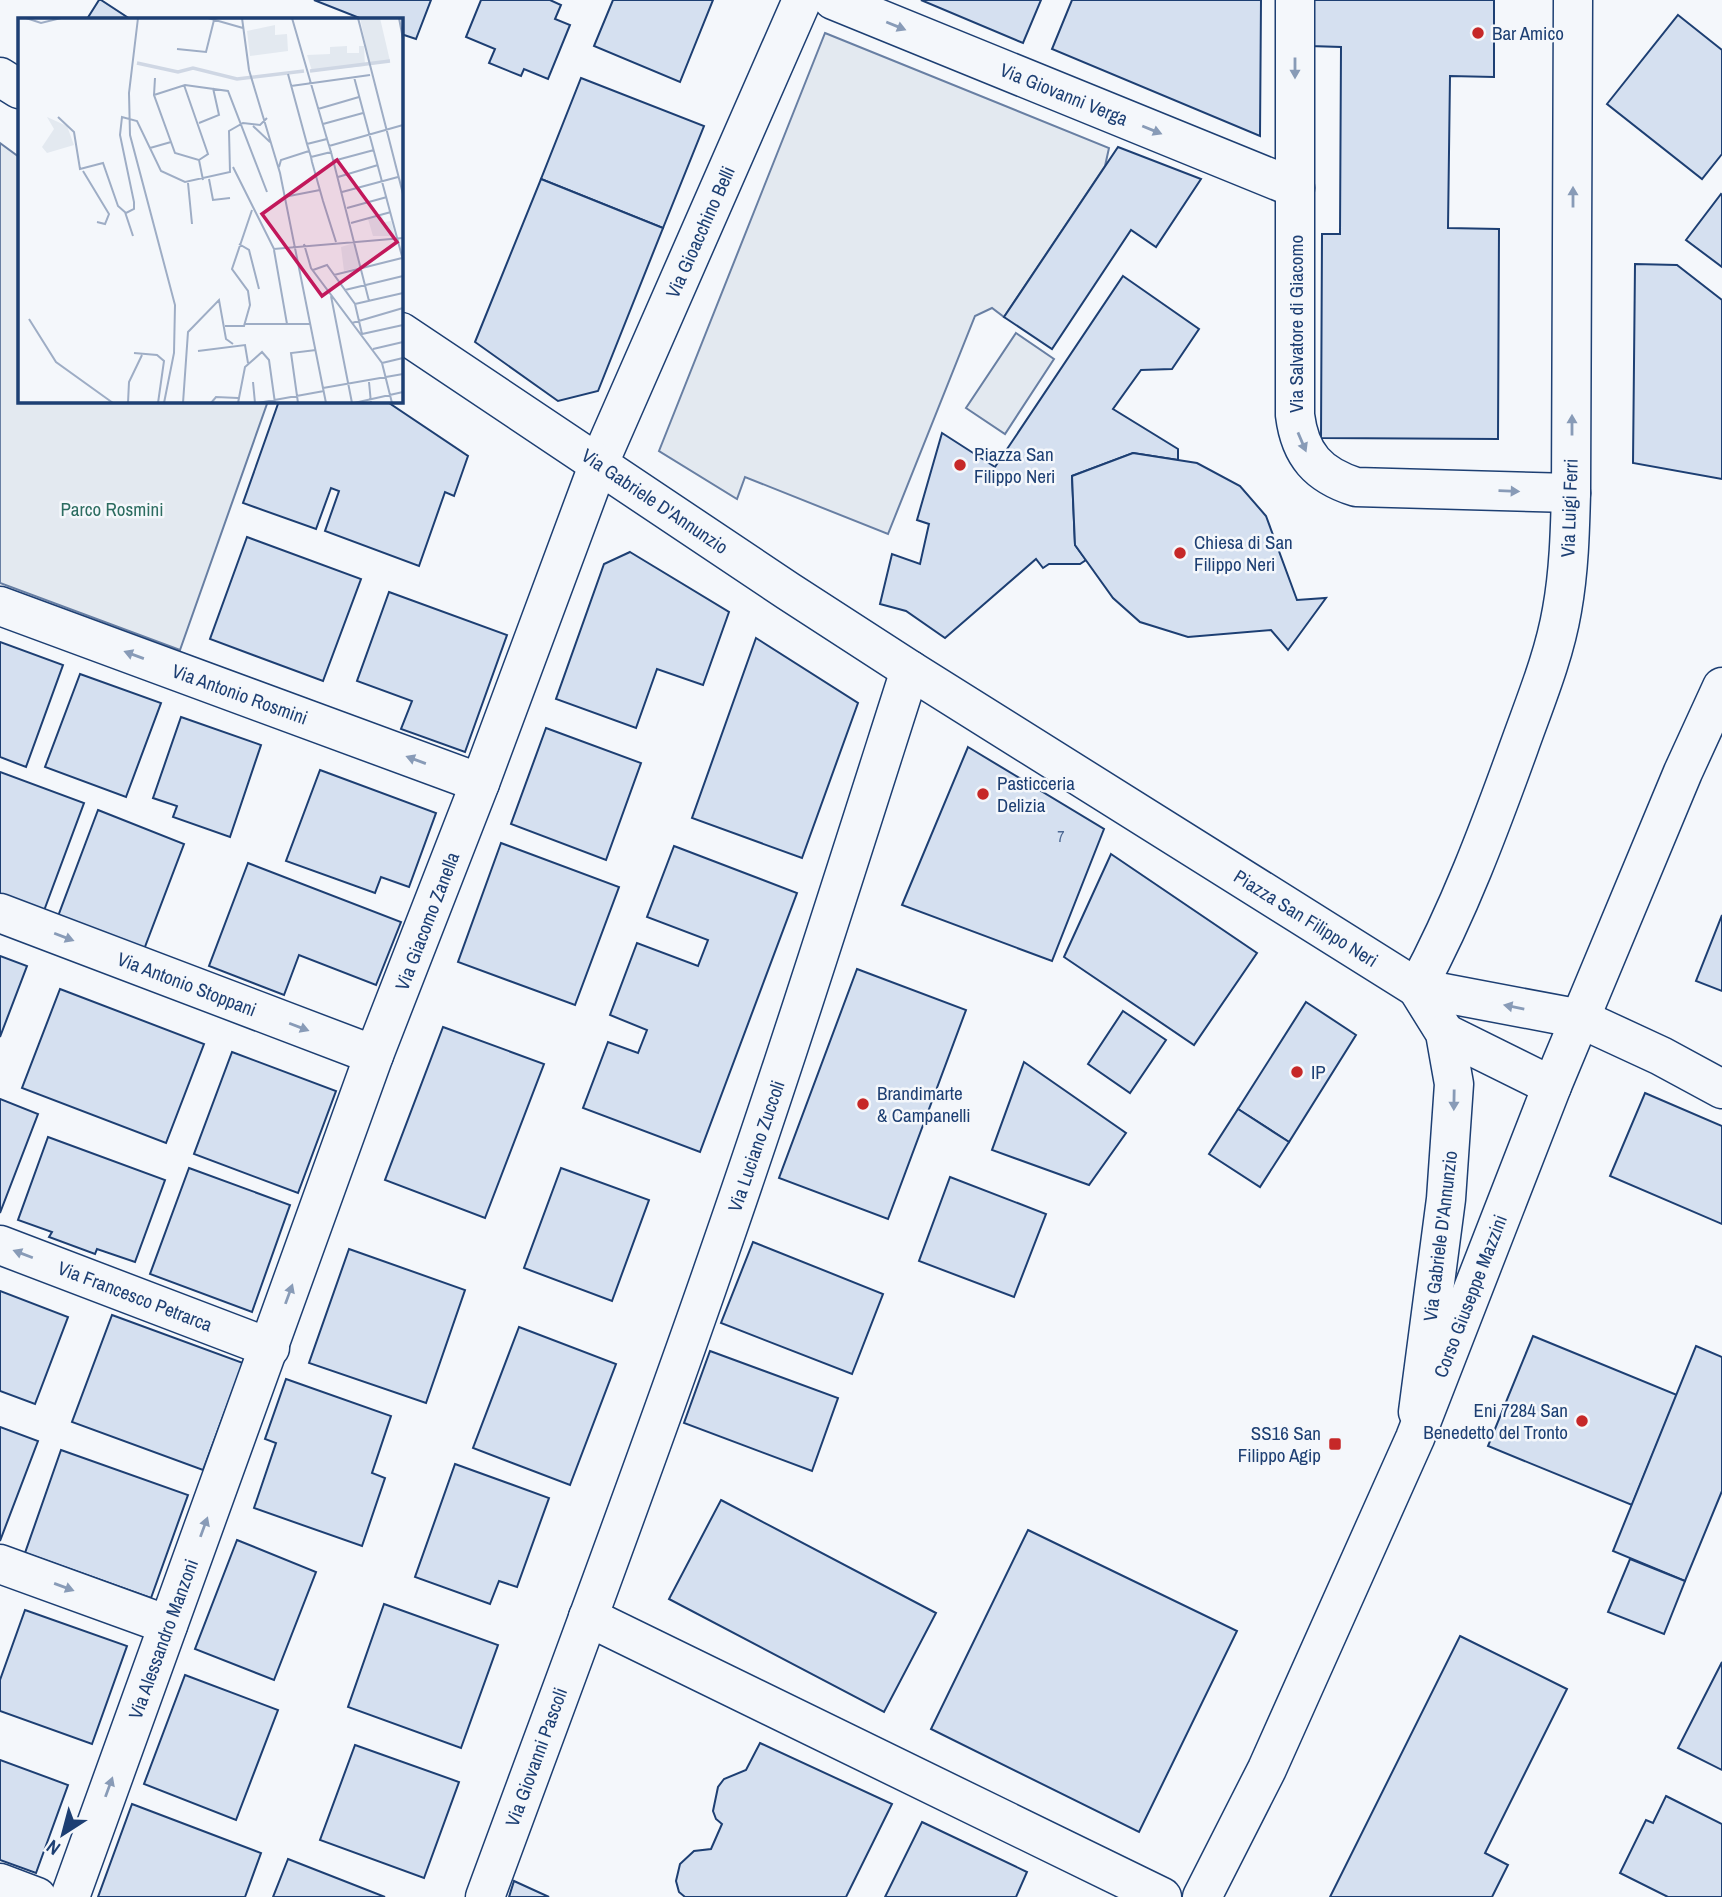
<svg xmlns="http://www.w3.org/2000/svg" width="1722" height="1897" font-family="'Archivo Narrow',sans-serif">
	<rect width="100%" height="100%" fill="#f4f7fb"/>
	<!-- green -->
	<g fill="#e3e9f0" stroke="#687fa3" stroke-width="2">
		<polygon points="825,33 1109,148 1105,166 1004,317 992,308 975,316 888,534 745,477 737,499 659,451"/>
		<polygon points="0,143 19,157 19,401 268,401 180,650 0,583"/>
		<polygon points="1016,333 1054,359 1005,434 966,408"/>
	</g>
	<!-- building -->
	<g fill="#d5e0f0" stroke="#1d3f73" stroke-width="2">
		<polygon points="99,0 101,0 130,19 87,19"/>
		<polygon points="314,0 431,0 416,39 401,34 401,19 362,19"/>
		<polygon points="481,0 550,0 561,5 555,19 570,25 548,79 524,69 521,76 489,63 495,49 466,37"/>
		<polygon points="613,0 713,0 680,82 594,46"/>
		<polygon points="921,0 1041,0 1023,43"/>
		<polygon points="1072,0 1261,0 1260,136 1052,49"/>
		<polygon points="1310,0 1494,0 1494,77 1450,76 1448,228 1499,229 1498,439 1321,438 1322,234 1340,234 1341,47 1310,46"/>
		<polygon points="1678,15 1722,50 1722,154 1702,179 1607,104"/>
		<polygon points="581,78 704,126 663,228 541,179"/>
		<polygon points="1118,147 1201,179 1156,247 1131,230 1052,349 1004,317"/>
		<polygon points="541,179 663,228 598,391 558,401 475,342"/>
		<polygon points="1721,194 1722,195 1722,267 1686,240"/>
		<polygon points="1635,264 1677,265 1722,300 1722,479 1633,463"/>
		<polygon points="1123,276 1199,329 1172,369 1141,370 1113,409 1178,449 1178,460 1133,453 1072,476 1075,545 1086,560 1080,564 1049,564 1043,568 1036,559 945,638 906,611 880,604 892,554 920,564 929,524 917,520 942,433 995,467"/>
		<polygon points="279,401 386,401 468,456 454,496 445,492 419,566 325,531 339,491 331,488 316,529 243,503"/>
		<polygon points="1133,453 1197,463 1240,486 1266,516 1297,600 1326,598 1288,650 1271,630 1188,637 1140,622 1113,598 1075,545 1072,476"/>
		<polygon points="247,537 361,579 323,681 210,639"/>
		<polygon points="630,552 729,612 703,685 657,669 636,728 556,699 604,564"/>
		<polygon points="389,592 507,635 465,752 401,729 412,701 357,681"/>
		<polygon points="756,638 858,703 802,858 692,818"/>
		<polygon points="0,642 63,665 26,767 0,757"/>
		<polygon points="80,674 161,703 126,797 45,767"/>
		<polygon points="181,717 261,745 230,837 173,817 177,806 153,798"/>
		<polygon points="546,728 641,763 606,860 511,824"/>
		<polygon points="968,747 1104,829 1052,961 902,905"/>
		<polygon points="320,770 436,813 409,887 381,877 375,893 286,861"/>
		<polygon points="0,772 84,803 42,916 0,901"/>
		<polygon points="98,810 184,844 143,952 57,919"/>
		<polygon points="501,843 619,887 575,1005 458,962"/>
		<polygon points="674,846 797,893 700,1152 583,1108 608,1042 638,1053 647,1030 610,1015 637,943 698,966 708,940 647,917"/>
		<polygon points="1111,854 1257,953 1194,1045 1064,957"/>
		<polygon points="248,863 401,922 376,985 299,955 284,995 209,966"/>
		<polygon points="1722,915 1722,991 1696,981"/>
		<polygon points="0,956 27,966 0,1037"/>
		<polygon points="857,969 966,1010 888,1219 779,1178"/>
		<polygon points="60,989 204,1044 166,1143 22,1088"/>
		<polygon points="1306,1002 1356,1035 1289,1142 1238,1109"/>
		<polygon points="1123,1011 1166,1040 1130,1093 1088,1064"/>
		<polygon points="443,1027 544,1064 485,1218 385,1180"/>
		<polygon points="232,1052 336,1091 298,1193 194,1154"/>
		<polygon points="1024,1062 1126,1133 1089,1185 992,1150"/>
		<polygon points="1645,1093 1722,1126 1722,1224 1610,1176"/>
		<polygon points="0,1099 38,1114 0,1213"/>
		<polygon points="1238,1109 1289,1142 1260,1187 1209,1154"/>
		<polygon points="48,1137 165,1180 135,1262 97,1249 95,1254 49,1237 52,1232 18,1220"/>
		<polygon points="189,1168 290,1205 252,1312 150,1274"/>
		<polygon points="561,1168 649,1200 612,1301 524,1268"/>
		<polygon points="950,1177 1046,1214 1014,1297 919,1261"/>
		<polygon points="753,1242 883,1294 852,1374 721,1323"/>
		<polygon points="349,1249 465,1290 426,1403 309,1363"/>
		<polygon points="0,1291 68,1317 35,1404 0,1391"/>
		<polygon points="112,1315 243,1363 203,1470 72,1422"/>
		<polygon points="519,1327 616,1364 570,1485 473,1448"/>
		<polygon points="1533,1336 1677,1395 1632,1505 1488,1446"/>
		<polygon points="1696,1346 1722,1357 1722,1491 1685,1581 1613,1551"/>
		<polygon points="710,1351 838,1398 812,1471 684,1423"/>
		<polygon points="286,1379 391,1416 372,1473 385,1478 362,1546 254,1508 276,1443 265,1439"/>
		<polygon points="0,1427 38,1441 0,1541"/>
		<polygon points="61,1450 188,1495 151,1598 25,1553"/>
		<polygon points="455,1464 549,1498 517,1587 499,1581 490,1604 415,1577"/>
		<polygon points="721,1500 936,1613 884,1712 669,1599"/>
		<polygon points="1028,1530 1237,1631 1139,1832 931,1729"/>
		<polygon points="237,1540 316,1572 274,1680 195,1649"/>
		<polygon points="1630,1559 1685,1581 1664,1634 1608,1612"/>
		<polygon points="384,1604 498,1645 461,1748 348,1707"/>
		<polygon points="25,1610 127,1646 92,1744 0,1711 0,1680"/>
		<polygon points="1460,1636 1567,1689 1485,1853 1508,1865 1492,1897 1330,1897"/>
		<polygon points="1722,1662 1722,1770 1678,1748"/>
		<polygon points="185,1675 278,1710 236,1820 144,1784"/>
		<polygon points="760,1743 892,1804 846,1897 685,1897 679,1892 676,1881 680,1864 694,1851 711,1849 722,1824 716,1819 713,1811 718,1787 724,1779 746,1770"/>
		<polygon points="355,1745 459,1782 424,1878 320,1840"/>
		<polygon points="0,1760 68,1785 36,1873 0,1860"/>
		<polygon points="1666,1796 1722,1824 1722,1897 1668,1897 1620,1873 1646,1820 1653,1823"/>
		<polygon points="132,1804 261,1853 245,1897 98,1897"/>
		<polygon points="922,1822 1027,1872 1016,1897 885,1897"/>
		<polygon points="288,1859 385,1897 273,1897"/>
		<polygon points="514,1881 549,1897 509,1897"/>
	</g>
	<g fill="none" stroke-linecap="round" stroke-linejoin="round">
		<!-- street casing -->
		<g stroke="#1d3f73" stroke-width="41">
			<g id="street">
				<polyline points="833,0 1295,188"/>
				<path d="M 1295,0 L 1295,415 C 1300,455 1318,475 1356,487 L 1571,493"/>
				<polyline points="0,606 480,783"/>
				<polyline points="0,913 374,1055"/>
				<path d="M 1417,988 C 1459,910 1489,830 1519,747 C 1535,702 1554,657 1562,610 C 1569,571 1570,532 1571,493 L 1573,0"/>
				<polyline points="1581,1019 1661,1056 1722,1089"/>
				<polyline points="0,1245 270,1348"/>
				<polyline points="0,1564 168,1625"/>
				<polyline points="588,1617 1162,1897"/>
				<polyline points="0,1883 37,1897"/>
				<polyline points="70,1897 374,1055 480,783 599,463 802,0"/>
				<path d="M 485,1897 C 563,1685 643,1473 717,1259 C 785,1064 847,867 910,670"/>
			</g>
		</g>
		<!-- secondary casing -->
		<g stroke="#1d3f73" stroke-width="41">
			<g id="secondary">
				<polyline points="0,77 19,89"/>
				<polyline points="401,332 788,591 910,670 1417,988 1581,1019"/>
				<polyline points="1417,988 1445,1033 1454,1084 1446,1199 1418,1412"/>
				<polyline points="1445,1033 1552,1086"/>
			</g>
		</g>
		<!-- primary casing -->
		<g stroke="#1d3f73" stroke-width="41">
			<polyline id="primary" points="1202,1897 1267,1769 1415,1438 1552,1086 1683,772 1722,687"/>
		</g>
		<!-- street -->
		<use href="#street" stroke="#f4f7fb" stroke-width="38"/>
		<!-- secondary -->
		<use href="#secondary" stroke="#f4f7fb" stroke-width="38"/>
		<!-- primary -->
		<use href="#primary" stroke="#f4f7fb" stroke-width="38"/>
	</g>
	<!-- one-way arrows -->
	<defs><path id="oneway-solid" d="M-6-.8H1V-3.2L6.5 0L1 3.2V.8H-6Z" transform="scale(1.75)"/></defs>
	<g fill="#889bb7">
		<use href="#oneway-solid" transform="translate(896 26) rotate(22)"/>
		<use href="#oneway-solid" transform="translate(1295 68) rotate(90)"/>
		<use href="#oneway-solid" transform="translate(1152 130) rotate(22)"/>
		<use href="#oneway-solid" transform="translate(1573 197) rotate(-90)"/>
		<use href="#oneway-solid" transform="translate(1572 425) rotate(-90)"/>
		<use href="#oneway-solid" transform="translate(1302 442) rotate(67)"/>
		<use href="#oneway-solid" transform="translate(1509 491) rotate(2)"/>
		<use href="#oneway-solid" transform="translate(134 655) rotate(-160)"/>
		<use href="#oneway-solid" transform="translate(416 760) rotate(-160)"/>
		<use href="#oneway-solid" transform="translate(64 937) rotate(21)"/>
		<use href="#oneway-solid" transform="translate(1514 1007) rotate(-169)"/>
		<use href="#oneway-solid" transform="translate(299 1027) rotate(21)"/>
		<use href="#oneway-solid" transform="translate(1454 1100) rotate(91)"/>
		<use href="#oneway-solid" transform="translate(23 1254) rotate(-159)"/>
		<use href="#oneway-solid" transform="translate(289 1294) rotate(-70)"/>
		<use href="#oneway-solid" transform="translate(204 1527) rotate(-70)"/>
		<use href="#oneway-solid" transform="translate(64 1587) rotate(20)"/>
		<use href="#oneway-solid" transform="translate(109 1787) rotate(-70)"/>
	</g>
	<!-- markers -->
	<g fill="#c62828" stroke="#f4f7fb" stroke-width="2.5">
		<circle cx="1478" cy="33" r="7"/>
		<circle cx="960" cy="465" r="7"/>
		<circle cx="1180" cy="553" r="7"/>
		<circle cx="983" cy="794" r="7"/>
		<circle cx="1297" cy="1072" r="7"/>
		<circle cx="863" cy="1104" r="7"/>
		<circle cx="1582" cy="1421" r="7"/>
		<rect x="1328" y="1437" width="14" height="14" rx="3.5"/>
	</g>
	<g text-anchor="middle" stroke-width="5" stroke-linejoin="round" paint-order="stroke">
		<!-- number labels -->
		<g font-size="16" fill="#4b6792">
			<text x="1061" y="842">7</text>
		</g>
		<!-- poi labels -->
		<g font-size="19" fill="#1d3f73" stroke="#f4f7fb" text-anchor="start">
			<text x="1492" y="40">Bar Amico</text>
			<text x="974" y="461">Piazza San<tspan x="974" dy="22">Filippo Neri</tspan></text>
			<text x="1194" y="549">Chiesa di San<tspan x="1194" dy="22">Filippo Neri</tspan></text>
			<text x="997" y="790">Pasticceria<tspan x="997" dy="22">Delizia</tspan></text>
			<text x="1311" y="1079">IP</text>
			<text x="877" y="1100">Brandimarte<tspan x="877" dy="22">&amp; Campanelli</tspan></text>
			<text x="1568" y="1417" text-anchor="end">Eni 7284 San<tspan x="1568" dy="22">Benedetto del Tronto</tspan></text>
			<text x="1321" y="1440" text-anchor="end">SS16 San<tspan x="1321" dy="22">Filippo Agip</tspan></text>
		</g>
		<!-- street labels -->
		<g font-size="19" fill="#1d3f73" stroke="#f4f7fb">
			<text transform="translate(1064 94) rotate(22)" y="7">Via Giovanni Verga</text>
			<text transform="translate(700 232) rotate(-66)" y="7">Via Gioacchino Belli</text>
			<text transform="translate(1296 324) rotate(-90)" y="7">Via Salvatore di Giacomo</text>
			<text transform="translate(655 501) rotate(34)" y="7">Via Gabriele D'Annunzio</text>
			<text transform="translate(1569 508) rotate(-88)" y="7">Via Luigi Ferri</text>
			<text transform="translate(240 694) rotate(20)" y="7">Via Antonio Rosmini</text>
			<text transform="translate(1306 918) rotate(32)" y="7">Piazza San Filippo Neri</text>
			<text transform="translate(427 921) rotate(-69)" y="7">Via Giacomo Zanella</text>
			<text transform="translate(187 984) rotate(21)" y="7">Via Antonio Stoppani</text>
			<text transform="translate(756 1146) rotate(-71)" y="7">Via Luciano Zuccoli</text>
			<text transform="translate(1440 1236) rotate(-83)" y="7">Via Gabriele D'Annunzio</text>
			<text transform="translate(135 1296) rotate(21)" y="7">Via Francesco Petrarca</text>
			<text transform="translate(1470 1296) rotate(-69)" y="7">Corso Giuseppe Mazzini</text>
			<text transform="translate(163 1639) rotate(-70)" y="7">Via Alessandro Manzoni</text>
			<text transform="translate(536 1757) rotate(-70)" y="7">Via Giovanni Pascoli</text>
		</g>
		<!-- park labels -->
		<g font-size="19" fill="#2c6c60" stroke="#f4f7fb">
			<text x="112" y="516">Parco Rosmini</text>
		</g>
	</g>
	<!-- overview -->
	<g transform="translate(18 18)">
		<rect width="385" height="385" fill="#f4f7fb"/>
		<path d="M 342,0 L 362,0 L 372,43 L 352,47 ZM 257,7 L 257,17 L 269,16 L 270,33 L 232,38 L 229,13 ZM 329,28 L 329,35 L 341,35 L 341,28 L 346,28 L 347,48 L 294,53 L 289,37 L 312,36 L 312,29 ZM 29,99 L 49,108 L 56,127 L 29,135 L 24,129 L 36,111 ZM 364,198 L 366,204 L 373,203 L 377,218 L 355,218 L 350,201 ZM 336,225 L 342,249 L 326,253 L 323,229 Z" fill="#e3e9f0"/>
		<path fill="none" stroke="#cfd7e4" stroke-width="3.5" d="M 119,45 L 160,54 L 175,50 L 219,61 L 286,53M 292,53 L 372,43"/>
		<path fill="none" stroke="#9eadc5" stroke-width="2" d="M 8,0 L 23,5 L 43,0M 120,0 L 111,75 L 112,117 L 157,287 L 156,335 L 146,385M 190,0 L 225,10M 224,0 L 231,52 L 262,155 L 308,385M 274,0 L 309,121M 340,0 L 385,176M 381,0 L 385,21M 159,31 L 188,34 L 196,2M 270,56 L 289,126M 336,59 L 385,242M 137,60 L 136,77 L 157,135 L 181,142 L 185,162M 166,67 L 190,136 L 181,142M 273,68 L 352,57M 136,77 L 167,67 L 210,73 L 249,174M 300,91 L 341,79M 40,99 L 56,114 L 62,151 L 85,145 L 100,188 L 108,195 L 116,191 L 116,184 L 102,117 L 104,99 L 119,103 L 143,153 L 167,164 L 212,154 L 211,113 L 225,105 L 242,107 L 249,100M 181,105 L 201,97 L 195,70M 305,106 L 345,95M 235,108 L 252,124M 311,128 L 385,107M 132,130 L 153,124M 313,134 L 351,283M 293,139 L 313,134 L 309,121 L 289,126 L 293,139 L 294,144 L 305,183 L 318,224M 315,143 L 356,132M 215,149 L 256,231 L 385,220M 261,149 L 263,142 L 291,133M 65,153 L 91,196 L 87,206 L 79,204M 320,159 L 360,147M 191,161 L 195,182 L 212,180M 170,165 L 174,206M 324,174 L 380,159M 266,179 L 302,172M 329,190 L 369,179M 107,194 L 115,218M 333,205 L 373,194M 221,226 L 231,232 L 241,271M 286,226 L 293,250 L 364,345 L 374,385M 256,232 L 269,306M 295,252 L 309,247 L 337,286 L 344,316 L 385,307M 316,257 L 384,240M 327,272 L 385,258M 313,278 L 334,385M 337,286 L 385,275M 11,301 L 38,344 L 95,385M 334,305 L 385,290M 227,306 L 293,306M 207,308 L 226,308 L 232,287 L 230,273 L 214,251 L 234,192M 355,331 L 385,324M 180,333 L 227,327 L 230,345M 116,335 L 139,337 L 146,343 L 140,385M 364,345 L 385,340M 235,364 L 237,385M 351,364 L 353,385M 305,370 L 385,356M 110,385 L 111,364 L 124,337M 165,385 L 170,314 L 201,282 L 208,321 L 215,326M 193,385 L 198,379 L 220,380M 220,385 L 227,349 L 244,334 L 251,342 L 257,385M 240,385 L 306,373M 280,385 L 273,335 L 298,332M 336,385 L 385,374"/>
		<path fill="#c2185b" fill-opacity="0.15" stroke="#c2185b" stroke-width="3.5" d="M 319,142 L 379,224 L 304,278 L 244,196 Z"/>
		<rect width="385" height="385" fill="none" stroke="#1d3f73" stroke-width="3.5"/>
	</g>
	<!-- north arrow -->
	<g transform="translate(63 1834) rotate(216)" stroke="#f4f7fb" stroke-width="5" paint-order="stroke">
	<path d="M0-5L12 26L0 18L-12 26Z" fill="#1d3f73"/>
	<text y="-10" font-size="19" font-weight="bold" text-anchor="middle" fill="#1d3f73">N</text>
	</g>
</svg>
